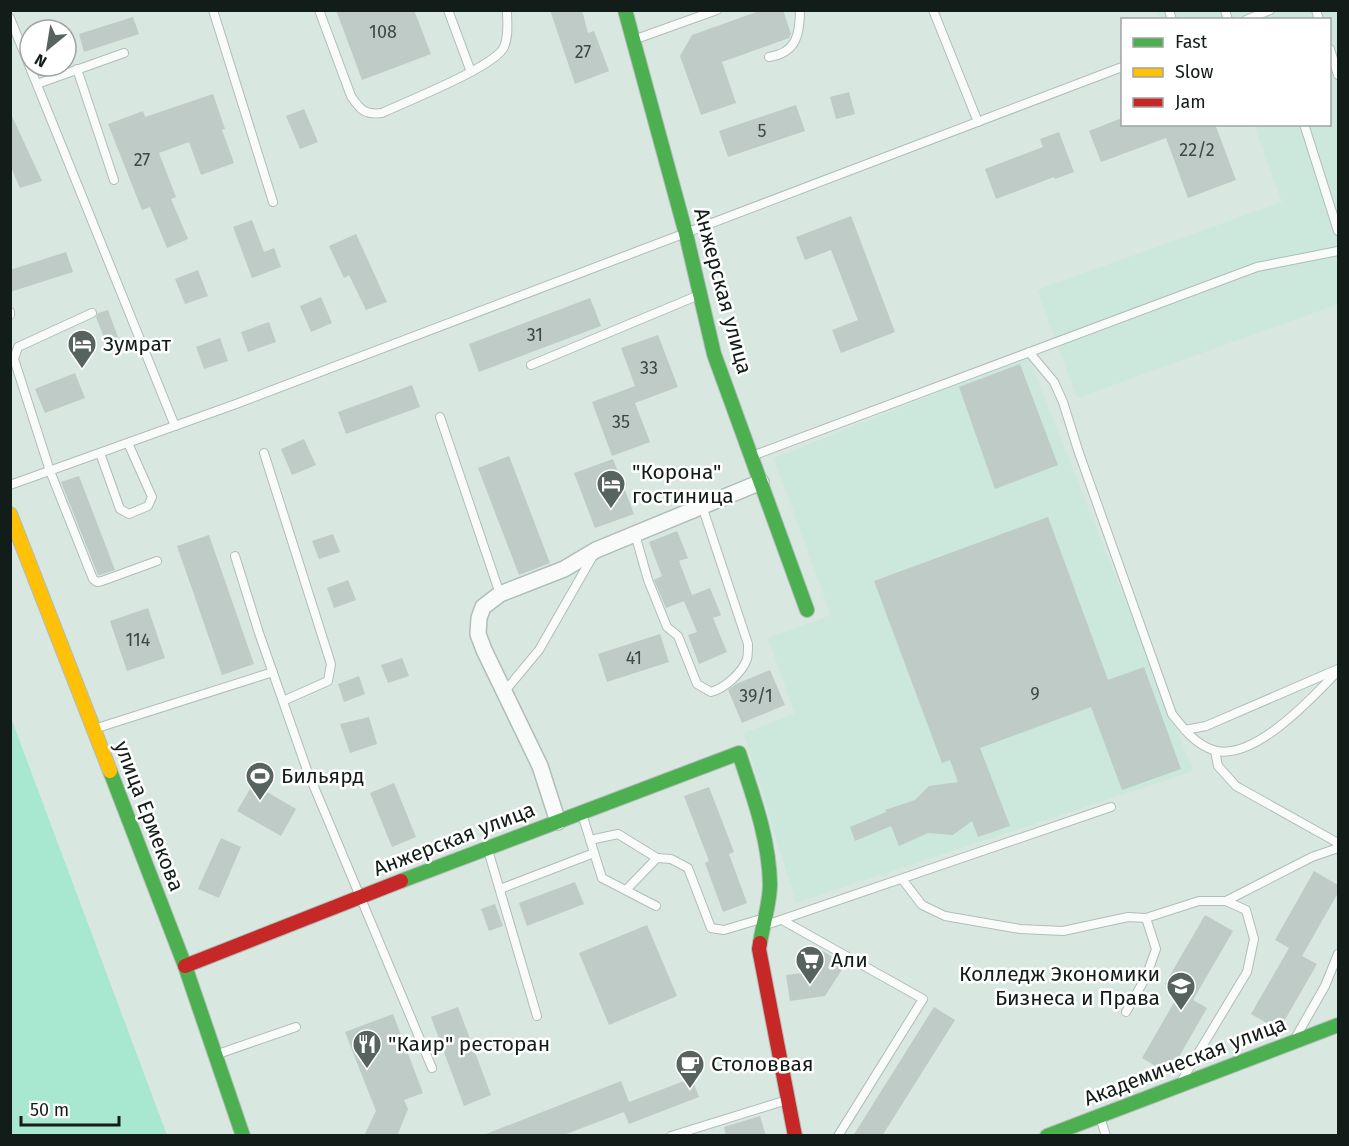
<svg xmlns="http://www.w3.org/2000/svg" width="1349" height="1146" font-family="'Fira Sans',sans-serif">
	<rect width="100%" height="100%" fill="#d8e7e0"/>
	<!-- built -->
	<g fill="#cce7db">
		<polygon points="1157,11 1338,11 1338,304 1077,398 1037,290 1282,202 1254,125 1330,124 1330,20 1160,19"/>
		<polygon points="1028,357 1193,771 796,903 744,733 795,714 768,638 831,615 774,458"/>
	</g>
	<!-- green -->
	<polygon fill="#a8e8d0" points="11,718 167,1135 11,1135"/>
	<!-- building -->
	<g fill="#bfcbc6">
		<polygon points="336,10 414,10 431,54 362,80"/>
		<polygon points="550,10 582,10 588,33 594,31 609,71 575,84"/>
		<polygon points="762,10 783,10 791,34 789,38 722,62 736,103 701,115 680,56 692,35"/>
		<polygon points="133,17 139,34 84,52 79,34"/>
		<polygon points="849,92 855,114 836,119 830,97"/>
		<polygon points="213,94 225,129 222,130 234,163 201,175 189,142 159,153 176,197 171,199 188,239 167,248 150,207 142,210 108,124 143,111 145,117"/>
		<polygon points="796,105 805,131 728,157 719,131"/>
		<polygon points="304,109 318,142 300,149 286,116"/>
		<polygon points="10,112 42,181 20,188 10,165"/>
		<polygon points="1122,118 1122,124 1215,124 1236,180 1188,198 1166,138 1101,162 1089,131"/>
		<polygon points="1059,132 1074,172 1055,179 1054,177 996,199 985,169 1043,147 1040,139"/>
		<polygon points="851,216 895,332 841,353 832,330 858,320 831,250 805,260 796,237"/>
		<polygon points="252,220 264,252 274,248 281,267 252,278 233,227"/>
		<polygon points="356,234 387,302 366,310 349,275 344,278 329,246"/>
		<polygon points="66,252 73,272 10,292 10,270"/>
		<polygon points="198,270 208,296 185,304 175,279"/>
		<polygon points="321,297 332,323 311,332 300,306"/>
		<polygon points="590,298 601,326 479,372 469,344"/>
		<polygon points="108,310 122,348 110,353 96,317 98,313"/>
		<polygon points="269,322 276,342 248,352 241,332"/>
		<polygon points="658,335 678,387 635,403 650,442 612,456 592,402 635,386 621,348"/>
		<polygon points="220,338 228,361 204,369 196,347"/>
		<polygon points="1020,364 1058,465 995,489 959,387"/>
		<polygon points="75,373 85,398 45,413 35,389"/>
		<polygon points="412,385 420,407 346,434 338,412"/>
		<polygon points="304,439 316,465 292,475 281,449"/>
		<polygon points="509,456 550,563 519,575 478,468"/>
		<polygon points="613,459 634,514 595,528 574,473"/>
		<polygon points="79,476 115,570 100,575 98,575 61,482"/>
		<polygon points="1048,517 1108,680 1144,667 1181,769 1122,790 1091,707 980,748 1010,826 978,837 972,821 953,835 928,833 899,846 891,826 855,841 850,827 886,812 885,810 915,800 929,786 958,782 950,760 942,763 874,581"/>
		<polygon points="677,531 688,558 679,561 692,595 710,588 721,615 713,618 727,652 699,664 688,635 697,632 684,601 666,608 654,580 662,576 649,542"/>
		<polygon points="333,534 340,552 319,559 312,541"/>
		<polygon points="209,535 254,664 222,675 177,546"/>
		<polygon points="348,580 356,600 334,608 327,588"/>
		<polygon points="148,608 165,658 127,671 110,621"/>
		<polygon points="660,634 669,662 607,682 598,654"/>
		<polygon points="402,658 409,676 388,683 381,665"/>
		<polygon points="770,670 785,705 742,723 728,690 736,684"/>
		<polygon points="359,676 365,694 344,702 338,684"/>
		<polygon points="369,717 377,744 350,753 340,724"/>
		<polygon points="394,783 416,837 392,847 370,793"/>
		<polygon points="253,784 296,809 281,836 237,811"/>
		<polygon points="709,787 734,852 729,854 747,903 723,912 705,863 709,861 684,796"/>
		<polygon points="221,838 241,847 219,898 198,889"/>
		<polygon points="1314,871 1338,885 1338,893 1302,956 1317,964 1279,1030 1251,1014 1289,948 1275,940"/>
		<polygon points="575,882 584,904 527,926 519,903"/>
		<polygon points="495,904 503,926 489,931 481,909"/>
		<polygon points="1205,915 1233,931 1193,1000 1207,1008 1169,1074 1142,1058 1180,992 1165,984"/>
		<polygon points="647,925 677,996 609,1025 579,953"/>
		<polygon points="823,951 845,965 825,996 790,1001 786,975 810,972"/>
		<polygon points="458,1007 491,1095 464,1106 431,1017"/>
		<polygon points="934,1007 955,1020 882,1136 853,1136"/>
		<polygon points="393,1014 423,1093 404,1100 408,1109 397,1136 364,1136 376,1111 345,1032"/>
		<polygon points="692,1078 699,1097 629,1124 624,1112 561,1136 481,1136 621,1081 629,1102"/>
		<polygon points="760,1116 766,1136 726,1136 724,1127"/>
	</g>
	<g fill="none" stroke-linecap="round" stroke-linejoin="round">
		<!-- lane casing -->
		<g stroke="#b1bdb8" stroke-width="10">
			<g id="lane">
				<polyline points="213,10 273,202"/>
				<path d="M 319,10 L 351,96 C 360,110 365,115 382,113 C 405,102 495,67 504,47 C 509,36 507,22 507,10"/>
				<polyline points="448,10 471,72"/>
				<polyline points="933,10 978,122"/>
				<polyline points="1169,10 1172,20"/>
				<polyline points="1225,10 1228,20"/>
				<polyline points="1316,10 1319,20"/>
				<polyline points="10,18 175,426"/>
				<polyline points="1246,20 1270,10"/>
				<polyline points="636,39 717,10"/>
				<polyline points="1330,49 1338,75"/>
				<path d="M 769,57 C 796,53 800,35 800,10"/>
				<polyline points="77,69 114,180"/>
				<polyline points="37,84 124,53"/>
				<polyline points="1304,124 1338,231"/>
				<polyline points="10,312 10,315"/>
				<polyline points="92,313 18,347 14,359 50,471 93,579 97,582 102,581 157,561"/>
				<path d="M 1029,352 L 1054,382 L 1063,402 L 1078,450 L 1172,714 C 1184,729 1195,744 1213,750 C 1253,763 1313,697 1338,671"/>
				<polyline points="531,365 699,295"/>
				<polyline points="440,417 500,594"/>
				<polyline points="100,453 120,509 129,514 148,506 152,497 128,443"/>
				<polyline points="264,453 331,664 328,681 283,701"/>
				<polyline points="752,456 1257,267 1338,251"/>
				<polyline points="10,485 236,404 1122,67"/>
				<path d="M 635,534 L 648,580 L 667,627 L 678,636 L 697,684 L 711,692 C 725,688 742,673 747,659 C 748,655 748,648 748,644 L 702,506"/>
				<polyline points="235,556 259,633 307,770 432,1068"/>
				<polyline points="505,691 539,650 594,554"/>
				<polyline points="94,729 273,672"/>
				<polyline points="1185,730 1206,726 1338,669"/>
				<polyline points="1215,751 1218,766 1236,786 1338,843"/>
				<polyline points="582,814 602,878 656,906"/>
				<polyline points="590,840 618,834 657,858"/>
				<polyline points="488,850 537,1016"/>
				<polyline points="902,879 922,905 945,916 1020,929 1063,931 1128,917 1146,918 1199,901 1226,901 1246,910 1254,939 1247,972 1182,1080"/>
				<polyline points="500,889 594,853"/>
				<polyline points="626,890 657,858 671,859 688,868 711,928 724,930 761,919"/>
				<polyline points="1226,901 1312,857 1338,848"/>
				<polyline points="782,920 923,999 838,1136"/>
				<polyline points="766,925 1111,807"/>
				<polyline points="1126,1012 1146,977 1156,949 1146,918"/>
				<polyline points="1297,1035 1325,986 1338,954"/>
				<polyline points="218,1054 296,1027"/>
				<polyline points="1100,1117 1106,1136"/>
				<polyline points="671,1136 787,1100"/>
			</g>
		</g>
		<!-- street casing -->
		<g stroke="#b1bdb8" stroke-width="18">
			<polyline id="street" points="558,822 540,766 484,650 478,634 479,618 483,607 500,594 564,569 596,550 761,482"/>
		</g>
		<!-- fast casing -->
		<g stroke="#b1bdb8" stroke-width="16">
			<g id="fast">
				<polyline points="625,10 686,234 714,354 807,610"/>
				<polyline points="110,771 185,966 243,1136"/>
				<path d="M 401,881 L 739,753 C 753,796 769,838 770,884 C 770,903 763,924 760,943"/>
				<polyline points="1047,1136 1338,1025"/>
			</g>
		</g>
		<!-- slow casing -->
		<g stroke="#b1bdb8" stroke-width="16">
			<polyline id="slow" points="10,514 110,771"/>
		</g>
		<!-- jam casing -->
		<g stroke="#b1bdb8" stroke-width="16">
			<g id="jam">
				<polyline points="760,943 759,949 795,1136"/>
				<polyline points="185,966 401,881"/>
			</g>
		</g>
		<!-- lane -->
		<use href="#lane" stroke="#f9fbfa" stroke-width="8"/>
		<!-- street -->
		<use href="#street" stroke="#f9fbfa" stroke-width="15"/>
		<!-- fast -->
		<use href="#fast" stroke="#4caf50" stroke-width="14"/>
		<!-- slow -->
		<use href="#slow" stroke="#ffc107" stroke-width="14"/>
		<!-- jam -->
		<use href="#jam" stroke="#c62828" stroke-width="14"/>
	</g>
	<!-- icons -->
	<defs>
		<g id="hotel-pin" transform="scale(1.5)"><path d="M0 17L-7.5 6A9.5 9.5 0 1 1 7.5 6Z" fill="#57635e" stroke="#fff"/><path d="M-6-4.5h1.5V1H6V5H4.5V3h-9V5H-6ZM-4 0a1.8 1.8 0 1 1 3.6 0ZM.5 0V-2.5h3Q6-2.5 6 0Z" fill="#fff"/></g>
		<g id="stadium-pin" transform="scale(1.5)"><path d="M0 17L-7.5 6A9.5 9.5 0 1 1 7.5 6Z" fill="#57635e" stroke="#fff"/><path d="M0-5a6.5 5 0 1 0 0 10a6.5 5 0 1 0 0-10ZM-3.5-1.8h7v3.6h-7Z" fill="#fff"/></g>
		<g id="supermarket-pin" transform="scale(1.5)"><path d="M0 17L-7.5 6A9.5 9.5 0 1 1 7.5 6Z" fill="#57635e" stroke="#fff"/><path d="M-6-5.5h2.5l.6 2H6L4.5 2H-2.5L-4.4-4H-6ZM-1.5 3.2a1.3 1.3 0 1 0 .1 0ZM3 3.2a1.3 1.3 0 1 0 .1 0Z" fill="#fff"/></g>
		<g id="university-pin" transform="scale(1.5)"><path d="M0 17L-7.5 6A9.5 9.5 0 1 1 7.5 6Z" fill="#57635e" stroke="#fff"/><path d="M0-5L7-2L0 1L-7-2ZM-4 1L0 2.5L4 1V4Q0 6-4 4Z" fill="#fff"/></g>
		<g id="restaurant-pin" transform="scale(1.5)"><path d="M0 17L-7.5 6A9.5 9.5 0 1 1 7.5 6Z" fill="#57635e" stroke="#fff"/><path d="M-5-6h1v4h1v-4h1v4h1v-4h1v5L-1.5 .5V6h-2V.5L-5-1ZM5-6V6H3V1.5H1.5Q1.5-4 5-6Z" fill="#fff"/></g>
		<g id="cafe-pin" transform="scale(1.5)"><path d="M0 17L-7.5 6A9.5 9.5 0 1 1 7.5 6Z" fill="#57635e" stroke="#fff"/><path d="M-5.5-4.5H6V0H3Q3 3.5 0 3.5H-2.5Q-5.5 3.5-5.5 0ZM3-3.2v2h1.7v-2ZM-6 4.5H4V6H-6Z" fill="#fff"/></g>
	</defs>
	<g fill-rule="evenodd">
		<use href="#hotel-pin" x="82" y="344"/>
		<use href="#hotel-pin" x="611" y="484"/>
		<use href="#stadium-pin" x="260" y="776"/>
		<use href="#supermarket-pin" x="810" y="960"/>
		<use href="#university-pin" x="1181" y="986"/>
		<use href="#restaurant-pin" x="367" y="1044"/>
		<use href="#cafe-pin" x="690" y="1064"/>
	</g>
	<g text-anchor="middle" stroke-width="5" stroke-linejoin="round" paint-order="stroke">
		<!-- number labels -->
		<g font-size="18" fill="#3d4844">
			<text x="383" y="38">108</text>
			<text x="583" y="58">27</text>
			<text x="762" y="137">5</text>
			<text x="1197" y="156">22/2</text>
			<text x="142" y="166">27</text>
			<text x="535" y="341">31</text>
			<text x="649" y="374">33</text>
			<text x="621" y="428">35</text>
			<text x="138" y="646">114</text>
			<text x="634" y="664">41</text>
			<text x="1035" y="700">9</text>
			<text x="756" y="702">39/1</text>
		</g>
		<!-- street labels -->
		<g font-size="21" fill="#121c18" stroke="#fff">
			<text transform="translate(723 291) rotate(75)" y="7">Анжерская улица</text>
			<text transform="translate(149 816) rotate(69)" y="7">улица Ермекова</text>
			<text transform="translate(454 839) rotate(-21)" y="7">Анжерская улица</text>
			<text transform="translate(1185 1061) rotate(-21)" y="7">Академическая улица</text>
		</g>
		<!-- poi labels -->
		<g font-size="21" fill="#121c18" stroke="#fff" text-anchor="start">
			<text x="103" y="351">Зумрат</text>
			<text x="632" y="479">"Корона"<tspan x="632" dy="24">гостиница</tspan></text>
			<text x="281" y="783">Бильярд</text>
			<text x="831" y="967">Али</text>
			<text x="1160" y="981" text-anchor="end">Колледж Экономики<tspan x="1160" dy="24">Бизнеса и Права</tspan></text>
			<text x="388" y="1051">"Каир" ресторан</text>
			<text x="711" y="1071">Столоввая</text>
		</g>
	</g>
	<!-- border -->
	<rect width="1349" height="1146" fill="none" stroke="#121c18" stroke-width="24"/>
	<!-- legend -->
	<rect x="1121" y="18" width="210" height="108" fill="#ffffff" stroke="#a0a4a3" stroke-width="1.5"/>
	<rect x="1133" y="38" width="30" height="9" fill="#4caf50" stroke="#a0a4a3" stroke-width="1.5"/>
	<text x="1175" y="48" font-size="18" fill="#121c18">Fast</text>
	<rect x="1133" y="68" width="30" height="9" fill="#ffc107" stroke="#a0a4a3" stroke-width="1.5"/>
	<text x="1175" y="78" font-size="18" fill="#121c18">Slow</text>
	<rect x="1133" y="98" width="30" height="9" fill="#c62828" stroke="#a0a4a3" stroke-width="1.5"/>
	<text x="1175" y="108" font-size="18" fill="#121c18">Jam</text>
	<!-- north arrow -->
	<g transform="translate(48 48) rotate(210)"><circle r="28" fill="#ffffff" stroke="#a0a4a3" stroke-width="1.5"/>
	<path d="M0-4.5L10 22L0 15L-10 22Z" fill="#57635e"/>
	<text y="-9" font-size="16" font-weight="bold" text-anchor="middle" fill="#121c18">N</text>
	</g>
	<!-- scale -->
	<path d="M21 1116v9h98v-9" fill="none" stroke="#121c18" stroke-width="3"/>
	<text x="30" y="1116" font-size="18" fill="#121c18" stroke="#ffffff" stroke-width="4.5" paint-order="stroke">50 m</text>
</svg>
